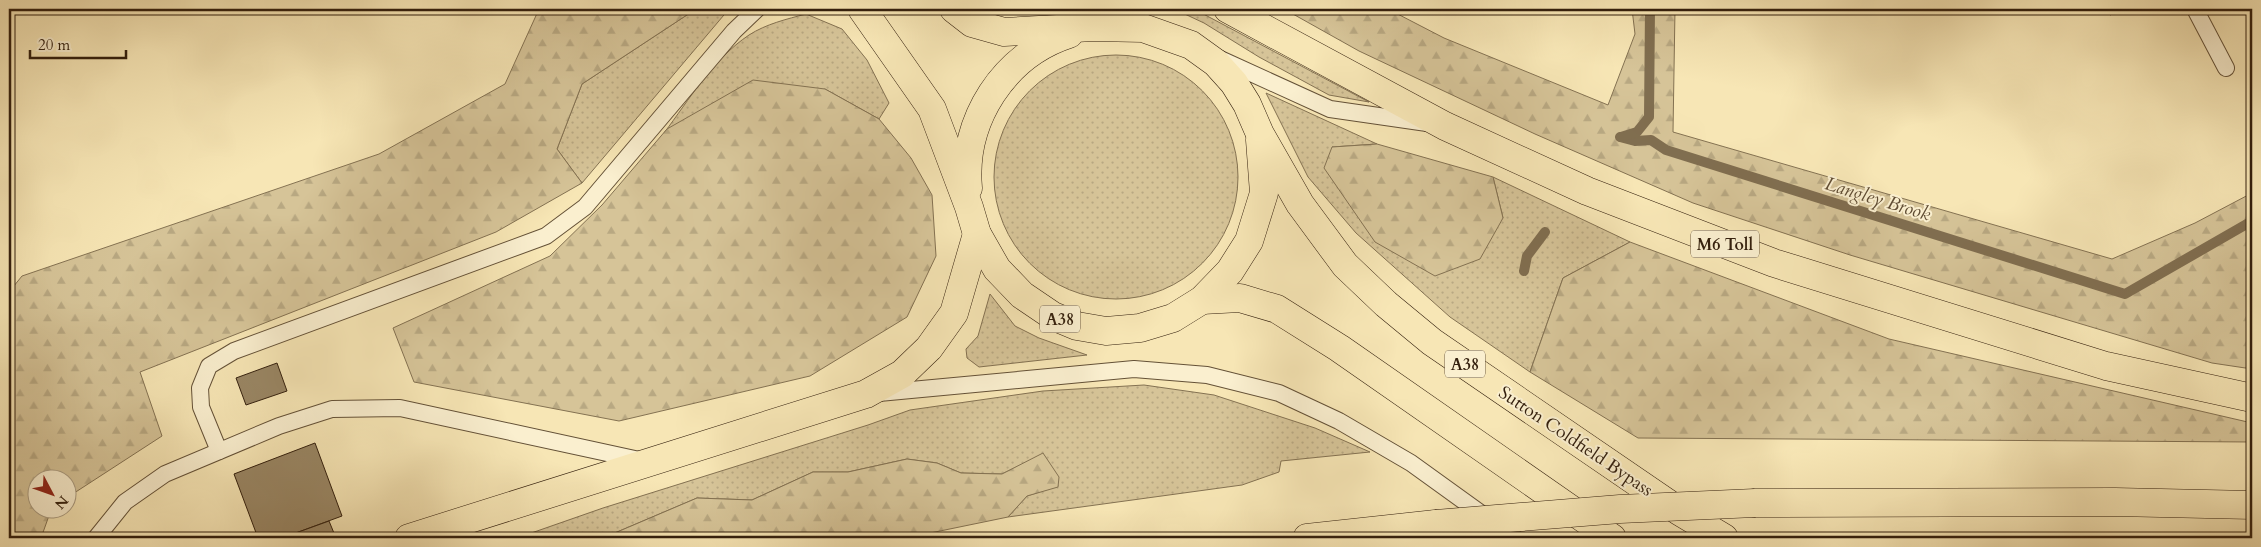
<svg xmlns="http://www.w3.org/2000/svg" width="2261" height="547" font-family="Cardo,serif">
	<defs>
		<pattern id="grass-dots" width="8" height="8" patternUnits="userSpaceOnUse" patternTransform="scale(1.25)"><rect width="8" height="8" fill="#d6c498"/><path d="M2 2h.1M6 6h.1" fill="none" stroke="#b8a882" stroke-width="1.8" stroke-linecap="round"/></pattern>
		<pattern id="forest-firs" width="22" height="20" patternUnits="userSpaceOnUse" patternTransform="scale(1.25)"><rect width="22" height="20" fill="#d6c498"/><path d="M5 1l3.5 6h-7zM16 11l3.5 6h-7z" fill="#b8a882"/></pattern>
	</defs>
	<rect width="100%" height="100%" fill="#f7e6b5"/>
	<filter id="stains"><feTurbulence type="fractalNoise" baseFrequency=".004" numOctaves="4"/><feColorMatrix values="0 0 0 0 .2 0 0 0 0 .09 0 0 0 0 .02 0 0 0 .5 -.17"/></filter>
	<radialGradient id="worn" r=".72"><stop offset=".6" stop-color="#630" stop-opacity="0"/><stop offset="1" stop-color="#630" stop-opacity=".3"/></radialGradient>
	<!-- grass -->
	<g fill="url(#grass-dots)" stroke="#847252">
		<polygon points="696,9 729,9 582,183 557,149 582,84"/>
		<polygon points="1174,9 1194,9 1369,102 1329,95 1259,57 1204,23"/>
		<path d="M 806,14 L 842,29 L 867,60 L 889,103 L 879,119 L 825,89 L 664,133 C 689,100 713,59 749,35 C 766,24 787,19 806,14 Z"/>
		<circle cx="1116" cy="177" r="122"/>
		<polygon points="1266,93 1377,144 1332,147 1503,218 1493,177 1630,242 1563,278 1530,372 1450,317 1356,233 1308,177"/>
		<polygon points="990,294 1015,326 1039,338 1087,355 979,367 967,358 966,349 978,336"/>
		<polygon points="1144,385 1214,395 1315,428 1370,452 1281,461 1279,472 1242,485 1008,517 1027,496 1058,486 1043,454 1002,474 961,473 937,463 907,459 848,472 813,472 752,500 697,498 603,538 517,538 603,508 868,425 910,410 1043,391"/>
	</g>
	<!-- forest -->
	<g fill="url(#forest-firs)" stroke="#847252">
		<polygon points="539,9 696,9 582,84 557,149 582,183 496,232 140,372 162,436 68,497 68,480 38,480 38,510 51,510 41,538 9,538 9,292 22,276 379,154 505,84"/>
		<polygon points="1284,9 1388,9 1444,38 1608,105 1635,34 1632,9 1675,9 1673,132 2112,259 2195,223 2252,193 2252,369 2212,363 1850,255 1693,203 1535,134 1359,51"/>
		<polygon points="753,80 825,89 879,119 911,158 932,195 936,256 907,317 810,376 619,421 414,382 393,328 550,256 602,205 667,129"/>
		<polygon points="1377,144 1493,177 1503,218 1480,259 1435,276 1375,242 1324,168 1332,147"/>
		<polygon points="1630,242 1889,339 2252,423 2252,442 1638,438 1530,372 1563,278"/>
		<polygon points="1043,453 1059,477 1058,487 1027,496 1008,517 906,538 603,538 697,498 752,500 813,472 848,472 907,459 937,463 961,473 1002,474"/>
	</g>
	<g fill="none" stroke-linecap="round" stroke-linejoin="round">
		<!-- stream -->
		<g stroke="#806e50" stroke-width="10">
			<polyline points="1620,137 1635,141 1651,140 1666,150 2125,294 2252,221"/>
			<polyline points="1621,137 1637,132 1649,117 1650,9"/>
			<polyline points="1524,271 1527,256 1545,232"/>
		</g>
	</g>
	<!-- building -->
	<g fill="#998664" stroke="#331f0d">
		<polygon points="2106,9 2121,9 2110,15"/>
		<polygon points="277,363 287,391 246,405 236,378"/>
		<polygon points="315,443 342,516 282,538 258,538 234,474"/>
		<polygon points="329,521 336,538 282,538"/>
	</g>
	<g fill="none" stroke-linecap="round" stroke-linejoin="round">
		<!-- service casing -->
		<g stroke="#645137" stroke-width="18">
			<g id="service">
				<polyline points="2195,9 2226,68"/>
				<polyline points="1218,58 1330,109 1427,123"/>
				<polyline points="879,393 1134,369 1207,375 1279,393 1339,421 1411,463 1515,538"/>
				<polyline points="219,451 201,407 200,388 209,366 234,351 546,236 585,207 734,31 757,9"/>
				<polyline points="96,538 125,502 165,474 279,426 332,409 400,408 644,461"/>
			</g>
		</g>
		<!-- trunk casing -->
		<g stroke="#331f0d" stroke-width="29">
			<g id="trunk">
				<polyline points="862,9 932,109 969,207 977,234 997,269 1022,295 1053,316 1077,326 1106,331 1140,328 1173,318 1202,300 1230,271 1249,241 1264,193 1260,140"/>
				<polyline points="954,9 972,23 1004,32 1093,27 1143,28 1191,45 1216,63 1234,83 1247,104 1260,134 1300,204 1345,265 1386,304 1432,342 1679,511 1724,538"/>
				<path d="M 968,188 C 962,120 1004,55 1069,34"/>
				<polyline points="1202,300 1240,298 1277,309 1339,348 1612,538"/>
			</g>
		</g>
		<!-- motorway casing -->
		<g stroke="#331f0d" stroke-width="29">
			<g id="motorway">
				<polyline points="1228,9 1445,126 1587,191 1774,263 2106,366 2252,398"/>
				<polyline points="1755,503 2115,502 2252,505"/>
				<polyline points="409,538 866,394 902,374 929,348 954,313 977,234"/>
				<polyline points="1307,538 1436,524"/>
			</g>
		</g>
		<!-- service -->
		<use href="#service" stroke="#faefcf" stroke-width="16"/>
		<!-- trunk -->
		<use href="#trunk" stroke="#f7e6b5" stroke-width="28"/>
		<!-- motorway -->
		<use href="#motorway" stroke="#f7e6b5" stroke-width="28"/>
		<!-- motorway-bridge casing -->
		<g stroke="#331f0d" stroke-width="29" stroke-linecap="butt">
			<polyline id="motorway-bridge" points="1436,524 1620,509 1755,503"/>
		</g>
		<!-- motorway-bridge -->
		<use href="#motorway-bridge" stroke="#f7e6b5" stroke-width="28"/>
	</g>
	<g text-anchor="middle" stroke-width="4" stroke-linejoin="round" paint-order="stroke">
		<!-- shield labels -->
		<g fill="#faefcf" stroke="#6f5d47" stroke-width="1">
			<rect x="1691" y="230.5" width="68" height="27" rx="4"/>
			<rect x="1040" y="305.5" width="40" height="27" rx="4"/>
			<rect x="1445" y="350.5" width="40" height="27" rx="4"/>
		</g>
		<g font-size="16" font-weight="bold" fill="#331f0d">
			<text x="1725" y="250">M6 Toll</text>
			<text x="1060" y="325">A38</text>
			<text x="1465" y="370">A38</text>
		</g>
		<!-- street labels -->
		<g font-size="18" fill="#331f0d" stroke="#faefcf">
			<text transform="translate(1576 441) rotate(34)" y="6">Sutton Coldfield Bypass</text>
		</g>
		<!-- water labels -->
		<g font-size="19" font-style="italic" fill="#604d34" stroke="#faefcf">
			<text transform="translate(1878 198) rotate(17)" y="7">Langley Brook</text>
		</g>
	</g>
	<!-- margin -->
	<rect width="2261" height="547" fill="none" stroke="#f7e6b5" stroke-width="30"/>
	<rect x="10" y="10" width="2241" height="527" fill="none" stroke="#331f0d" stroke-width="2.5"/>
	<rect x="15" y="15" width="2231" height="517" fill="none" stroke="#331f0d"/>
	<!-- north arrow -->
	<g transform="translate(52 494) rotate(131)"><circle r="24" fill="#faefcf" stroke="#aa9c81"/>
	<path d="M0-4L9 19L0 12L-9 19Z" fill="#8f2418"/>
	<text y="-8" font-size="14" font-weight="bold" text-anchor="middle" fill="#331f0d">N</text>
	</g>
	<!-- scale -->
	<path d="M30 50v8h96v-8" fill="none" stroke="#331f0d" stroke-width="2.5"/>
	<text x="38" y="50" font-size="15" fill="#331f0d" stroke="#faefcf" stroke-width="4" paint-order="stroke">20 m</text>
	<rect width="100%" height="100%" filter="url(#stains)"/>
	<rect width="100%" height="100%" fill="url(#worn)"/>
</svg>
